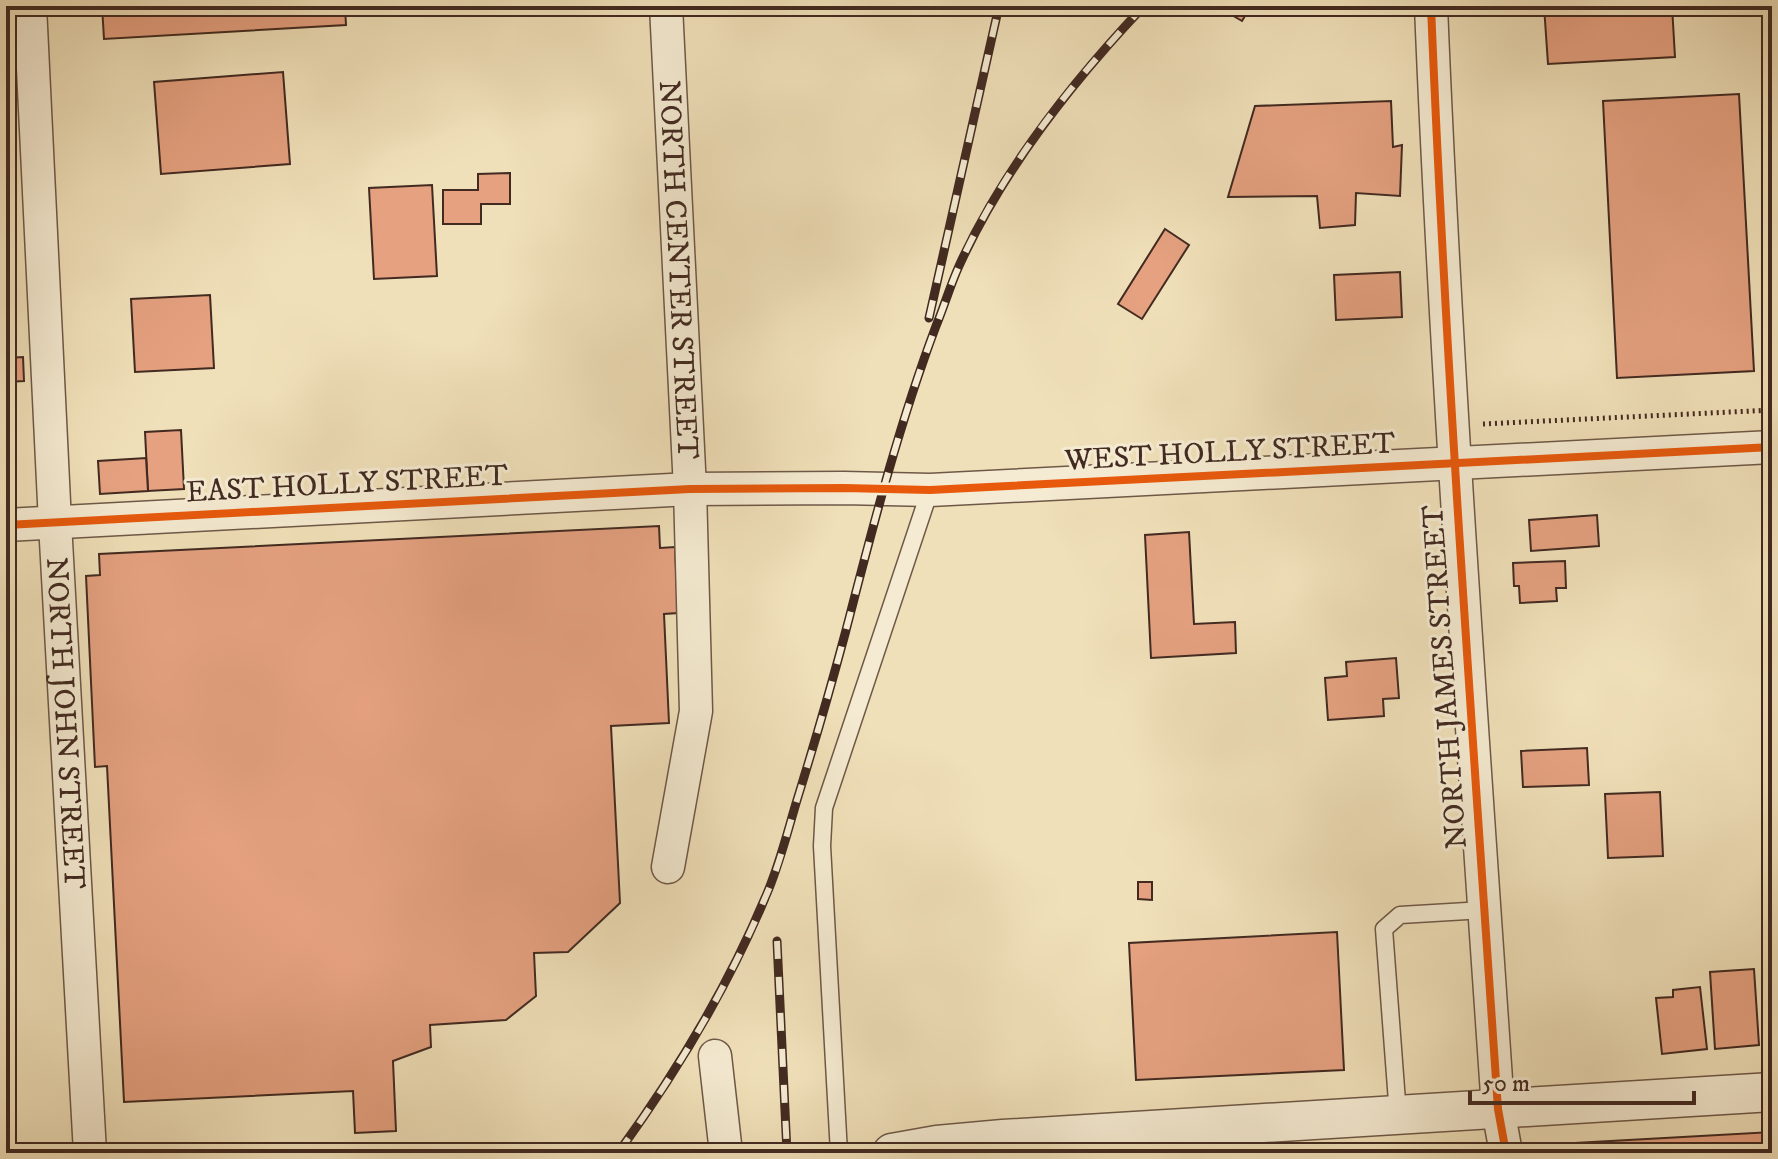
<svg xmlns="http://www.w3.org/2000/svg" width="1778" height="1159" font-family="'IM FELL DW Pica',serif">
	<rect width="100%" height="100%" fill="#f0e0b9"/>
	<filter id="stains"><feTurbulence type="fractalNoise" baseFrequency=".0025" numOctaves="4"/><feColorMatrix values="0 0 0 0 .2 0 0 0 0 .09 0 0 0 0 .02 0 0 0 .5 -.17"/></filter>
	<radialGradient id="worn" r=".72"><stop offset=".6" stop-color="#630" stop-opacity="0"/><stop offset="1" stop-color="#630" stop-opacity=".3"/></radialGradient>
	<!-- building -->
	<g fill="#e5a180" stroke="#422a21" stroke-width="2">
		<polygon points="102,6 345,6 346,25 104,39"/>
		<polygon points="1235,6 1251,6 1242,21 1230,14"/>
		<polygon points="1544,6 1672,6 1675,57 1548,64"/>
		<polygon points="283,72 290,164 161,174 154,82"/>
		<polygon points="1739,94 1754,371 1617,378 1603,101"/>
		<polygon points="1391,101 1393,147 1402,145 1400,196 1356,193 1355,225 1320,228 1317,196 1228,197 1255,106"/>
		<polygon points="510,173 510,204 481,204 481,224 443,224 443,190 478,190 478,174"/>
		<polygon points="432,185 437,276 374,279 369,188"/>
		<polygon points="1165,229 1189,245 1142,319 1118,304"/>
		<polygon points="1400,272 1402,317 1336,320 1334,275"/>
		<polygon points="210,295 214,368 135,372 131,299"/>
		<polygon points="23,357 24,381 6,382 6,358"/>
		<polygon points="181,430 184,489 148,491 145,432"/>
		<polygon points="146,458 148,491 100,494 98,461"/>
		<polygon points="1597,515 1599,546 1531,551 1529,520"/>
		<polygon points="659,526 660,548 675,547 678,613 664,614 669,723 611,726 620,903 568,952 534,953 536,996 506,1020 430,1025 431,1047 393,1061 396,1131 355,1133 353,1091 124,1102 107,766 95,767 86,576 100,575 99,554"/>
		<polygon points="1189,532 1194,624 1235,622 1236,653 1151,658 1145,535"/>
		<polygon points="1565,561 1566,588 1556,588 1557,601 1520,603 1519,586 1514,586 1513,563"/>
		<polygon points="1396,658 1399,698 1383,699 1384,716 1328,720 1325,678 1347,676 1346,662"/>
		<polygon points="1587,748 1589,785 1523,787 1521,751"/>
		<polygon points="1660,792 1663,856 1608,858 1605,794"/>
		<polygon points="1138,882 1152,882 1152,900 1138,899"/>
		<polygon points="1337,932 1344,1070 1136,1080 1129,943"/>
		<polygon points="1754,969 1759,1045 1715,1049 1710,972"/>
		<polygon points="1700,987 1707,1049 1662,1054 1656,998 1673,997 1673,990"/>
		<polygon points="1772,1132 1772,1153 1575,1153 1575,1143"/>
		<polygon points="1461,1147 1461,1153 1330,1153"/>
	</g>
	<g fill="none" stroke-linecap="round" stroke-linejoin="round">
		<!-- service casing -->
		<g stroke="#6e5847" stroke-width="19">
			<g id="service">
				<polyline points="1398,1115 1384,929 1400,915 1484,910"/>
				<polyline points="839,1153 822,846 824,808 930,490"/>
			</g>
		</g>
		<!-- minor casing -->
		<g stroke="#6e5847" stroke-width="35">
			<g id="minor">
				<path id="s1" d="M 30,6 L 55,523 L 90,1153"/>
				<path id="s2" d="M 666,6 L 690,489 L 696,711 L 668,867"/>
				<path d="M 1431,6 C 1446,374 1473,741 1498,1109 L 1506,1153"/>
				<polyline points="6,525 690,489 844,488 930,490 1772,447"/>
				<polyline points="715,1056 726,1153"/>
			</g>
		</g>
		<!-- tertiary casing -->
		<g stroke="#6e5847" stroke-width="41">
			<polyline id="tertiary" points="892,1153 937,1145 1003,1139 1772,1092"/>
		</g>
		<!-- path -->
		<polyline stroke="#422a21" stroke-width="5" stroke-dasharray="2 4" stroke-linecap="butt" points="1483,424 1772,410"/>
		<!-- service -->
		<use href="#service" stroke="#f5ebd2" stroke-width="16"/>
		<!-- minor -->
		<use href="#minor" stroke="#f5ebd2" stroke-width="32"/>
		<!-- tertiary -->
		<use href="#tertiary" stroke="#f5ebd2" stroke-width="38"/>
		<!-- rail casing -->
		<g stroke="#422a21" stroke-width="9">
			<g id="rail">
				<polyline points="929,318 999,6"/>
				<polyline points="777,941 787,1153"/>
				<path d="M 618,1153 C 676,1073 727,989 765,898 C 779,867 787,833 797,800 C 814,745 830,690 845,634 C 872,530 898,427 936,326 C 944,307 950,286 959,266 C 1003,169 1071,83 1144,6"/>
			</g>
		</g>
		<!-- rail -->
		<use href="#rail" stroke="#f5ebd2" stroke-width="6" stroke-dasharray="18" stroke-linecap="butt"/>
		<!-- cycleway casing -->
		<g stroke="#f5ebd2" stroke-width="13">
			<g id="cycleway">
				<path d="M 1431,6 C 1446,374 1473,741 1498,1109 L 1506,1153"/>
				<polyline points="6,525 690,489 844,488 930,490 1772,447"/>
			</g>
		</g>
		<!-- cycleway -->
		<use href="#cycleway" stroke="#e8590c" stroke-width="8"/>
	</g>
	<g text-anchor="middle" stroke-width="6" stroke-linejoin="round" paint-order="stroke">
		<!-- street labels -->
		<g font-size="30" fill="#422a21" stroke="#f5ebd2">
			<text dy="10" stroke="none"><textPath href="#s2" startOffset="264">NORTH CENTER STREET</textPath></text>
			<text transform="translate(1230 451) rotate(-3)" y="10">WEST HOLLY STREET</text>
			<text transform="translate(347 483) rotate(-3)" y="10">EAST HOLLY STREET</text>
			<text transform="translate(1444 677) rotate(-94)" y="10">NORTH JAMES STREET</text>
			<text dy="10" stroke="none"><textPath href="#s1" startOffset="718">NORTH JOHN STREET</textPath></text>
		</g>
	</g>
	<!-- margin -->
	<rect width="1778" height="1159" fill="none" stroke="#f0e0b9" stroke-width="32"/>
	<rect x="8" y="8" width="1762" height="1143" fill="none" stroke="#422a21" stroke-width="4"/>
	<rect x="16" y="16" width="1746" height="1127" fill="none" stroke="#422a21" stroke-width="2"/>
	<!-- scale -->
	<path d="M1470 1091v12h224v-12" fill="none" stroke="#422a21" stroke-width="4"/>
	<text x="1482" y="1091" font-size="24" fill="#422a21" stroke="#f5ebd2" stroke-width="6" paint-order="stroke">50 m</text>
	<rect width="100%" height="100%" filter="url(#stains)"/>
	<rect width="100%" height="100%" fill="url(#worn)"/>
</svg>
